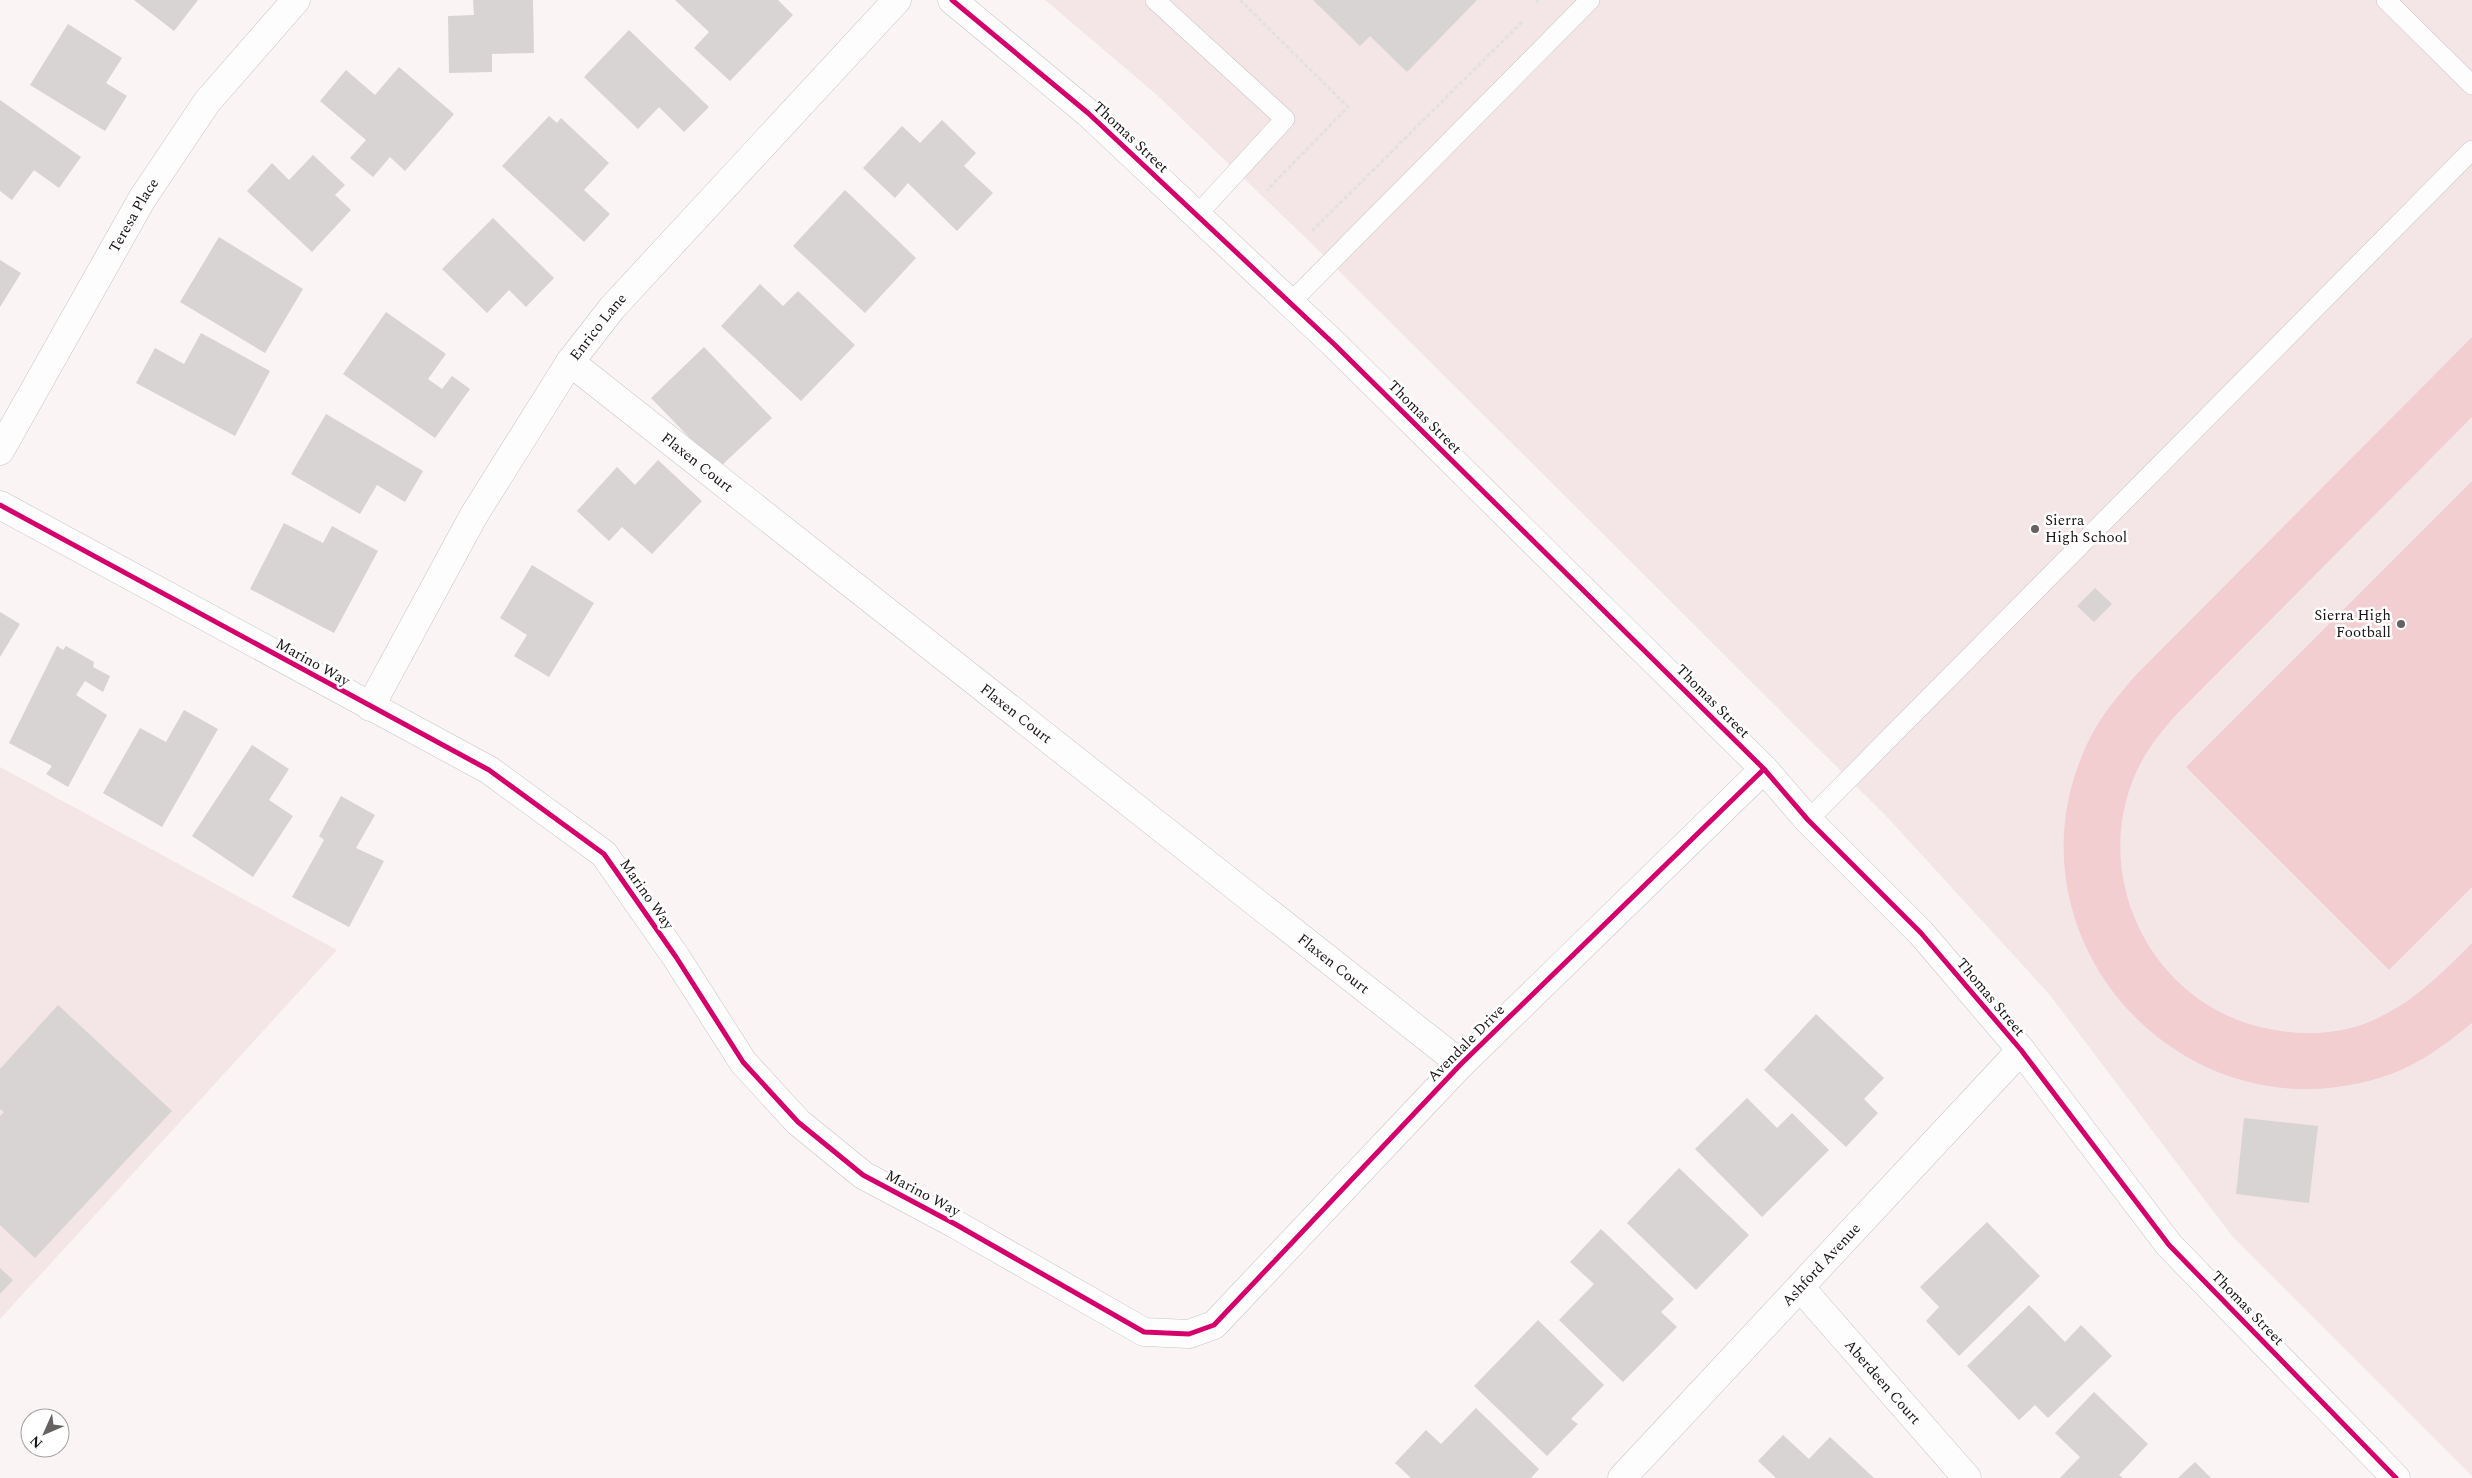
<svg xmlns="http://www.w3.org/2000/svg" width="2472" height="1478" font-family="Spectral,serif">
	<rect width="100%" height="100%" fill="#faf4f4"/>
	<!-- built -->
	<g fill="#f4e6e7">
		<polygon points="1045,0 2472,0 2472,1476 2232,1236 2049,994 1887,817 1310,242 1157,95"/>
		<polygon points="0,767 337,950 0,1319"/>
	</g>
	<!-- green -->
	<g fill="#f2ced0">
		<path d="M 2472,337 L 2472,417 L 2174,717 C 2154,740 2138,762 2129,791 C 2097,891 2157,1002 2260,1027 C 2293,1035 2332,1036 2364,1024 C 2410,1006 2438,977 2472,943 L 2472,1023 C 2444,1046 2414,1068 2379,1078 C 2176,1140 1994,930 2090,738 C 2101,716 2117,697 2134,677 Z"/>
		<polygon points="2472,481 2472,887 2389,970 2186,767"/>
	</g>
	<!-- building -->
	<g fill="#d8d4d4">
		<polygon points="134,0 198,0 174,31"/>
		<polygon points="473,0 533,0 534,53 492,54 492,72 449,73 448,16 474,15"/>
		<polygon points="675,0 778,0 793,15 730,81 694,48 709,32"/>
		<polygon points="1313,0 1477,0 1407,72 1370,36 1360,46"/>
		<polygon points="68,24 122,58 106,83 127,96 105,131 30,85"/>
		<polygon points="629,30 709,107 684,132 659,107 638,129 584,77"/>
		<polygon points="399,67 454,114 405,171 390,157 373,177 350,158 366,140 320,101 346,70 375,95"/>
		<polygon points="0,100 81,157 59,188 34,170 12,200 0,191"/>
		<polygon points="549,116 557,123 561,118 609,163 584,190 610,214 584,242 502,166"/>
		<polygon points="942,120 976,153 964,166 993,193 957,231 908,183 895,198 863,168 902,126 920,143"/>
		<polygon points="313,155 345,185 335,195 351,210 312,252 247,191 272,163 289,180"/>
		<polygon points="845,190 916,258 865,313 793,246"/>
		<polygon points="493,218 554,278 526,307 509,290 487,313 442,269"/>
		<polygon points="219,237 303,289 265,353 180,302"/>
		<polygon points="0,260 21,273 0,307"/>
		<polygon points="760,284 783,306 798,291 855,345 801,401 721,326"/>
		<polygon points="386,312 446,354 428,379 442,389 452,376 470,389 435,438 343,374"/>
		<polygon points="201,333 270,371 235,436 136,383 155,348 184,364"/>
		<polygon points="704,347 772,418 719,468 651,398"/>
		<polygon points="326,414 423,471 405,502 377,485 360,514 291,474"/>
		<polygon points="658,460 702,501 652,554 622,527 609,541 577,511 617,467 635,485"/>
		<polygon points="284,523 323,543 332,526 378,551 334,633 250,589"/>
		<polygon points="532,565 594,603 549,677 514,656 527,635 500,618"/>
		<polygon points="2095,588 2112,604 2094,622 2077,606"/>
		<polygon points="0,612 20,624 0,657"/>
		<polygon points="57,646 63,650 66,646 94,662 93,667 110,676 103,692 85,681 76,695 107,715 68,787 46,774 52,766 9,743"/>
		<polygon points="184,710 218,729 162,827 103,793 140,728 166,742"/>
		<polygon points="252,745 289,769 269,800 293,816 253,877 192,836"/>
		<polygon points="341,796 375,815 356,848 384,861 349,927 292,897 324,840 319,836"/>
		<polygon points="58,1005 172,1111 35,1258 0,1225 0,1116 4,1112 0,1109 0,1069"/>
		<polygon points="1816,1014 1884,1078 1864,1099 1878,1113 1846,1147 1764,1070"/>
		<polygon points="1747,1098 1777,1128 1792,1113 1829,1150 1762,1217 1695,1149"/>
		<polygon points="2244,1118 2318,1126 2309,1203 2236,1194"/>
		<polygon points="1679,1168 1749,1235 1696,1290 1627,1223"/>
		<polygon points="1987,1222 2040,1276 1959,1356 1926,1321 1939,1307 1920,1287"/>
		<polygon points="1601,1229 1674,1299 1661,1312 1677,1327 1623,1382 1559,1320 1594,1284 1570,1262"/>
		<polygon points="0,1268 13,1280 0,1294"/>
		<polygon points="2029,1305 2065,1342 2081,1325 2112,1356 2048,1418 2035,1405 2019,1420 1967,1366"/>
		<polygon points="1538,1320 1604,1385 1571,1419 1578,1424 1547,1456 1474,1386"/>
		<polygon points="2094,1392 2148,1444 2119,1475 2123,1478 2060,1478 2080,1457 2055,1433"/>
		<polygon points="1476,1408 1539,1469 1531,1478 1411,1478 1395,1463 1426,1430 1441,1444"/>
		<polygon points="1783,1435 1809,1459 1830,1437 1874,1478 1776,1478 1758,1461"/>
		<polygon points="2195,1462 2211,1478 2178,1478"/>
	</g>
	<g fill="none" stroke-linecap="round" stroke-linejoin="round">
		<!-- lane casing -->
		<g stroke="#c8c3c4" stroke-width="20">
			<g id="lane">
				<polyline points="1155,0 1285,119 1197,215"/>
				<polyline points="2386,0 2472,85"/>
				<polyline points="1290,303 1590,0"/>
				<polyline points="1808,820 2472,150"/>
			</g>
		</g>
		<!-- street casing -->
		<g stroke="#c8c3c4" stroke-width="29">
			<g id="street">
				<polyline points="952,0 1088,113 1335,345 1764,769 1808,820 1921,933 2021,1050 2169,1245 2396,1478"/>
				<path id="s1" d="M 570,362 L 1461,1064"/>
				<path id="s2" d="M 0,451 L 142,199 L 207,102 L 296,0"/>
				<polyline points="0,505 489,770 604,854 676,957 743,1062 798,1122 863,1175 955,1224 1144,1332 1189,1334 1214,1325 1461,1064 1764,769"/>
				<path id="s3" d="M 370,707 L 474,515 L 570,362 L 612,308 L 897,0"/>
				<path id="s4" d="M 1800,1287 L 1967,1478"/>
				<path id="s5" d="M 1622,1478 L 2021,1050"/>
			</g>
		</g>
		<!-- path -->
		<g stroke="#e3e1e1" stroke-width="3" stroke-dasharray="4 2.5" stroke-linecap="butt">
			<polyline points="1240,0 1348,107 1267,190"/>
			<polyline points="1536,0 1540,4"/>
			<polyline points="1312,231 1524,20"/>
		</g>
		<!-- lane -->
		<use href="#lane" stroke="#fefdfd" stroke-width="19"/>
		<!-- street -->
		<use href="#street" stroke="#fefdfd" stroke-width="28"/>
		<!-- cycleway casing -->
		<g stroke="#fff" stroke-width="8">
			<g id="cycleway">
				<polyline points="952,0 1088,113 1335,345 1764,769 1808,820 1921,933 2021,1050 2169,1245 2396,1478"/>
				<polyline points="0,505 489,770 604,854 676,957 743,1062 798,1122 863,1175 955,1224 1144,1332 1189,1334 1214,1325 1461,1064 1764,769"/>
			</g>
		</g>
		<!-- cycleway -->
		<use href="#cycleway" stroke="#d6006c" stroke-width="5"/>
	</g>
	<!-- markers -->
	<g fill="#676262" stroke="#fff" stroke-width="2">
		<circle cx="2035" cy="529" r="5"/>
		<circle cx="2401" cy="624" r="5"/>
	</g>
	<g text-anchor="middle" stroke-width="5" stroke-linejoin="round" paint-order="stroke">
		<!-- street labels -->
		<g font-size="15" fill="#181314" stroke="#fff">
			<text transform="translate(1131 137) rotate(43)" y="5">Thomas Street</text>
			<text dy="5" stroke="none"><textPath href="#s2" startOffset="271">Teresa Place</textPath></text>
			<text dy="5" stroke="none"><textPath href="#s3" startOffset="444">Enrico Lane</textPath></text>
			<text transform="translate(1425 417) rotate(45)" y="5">Thomas Street</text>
			<text dy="5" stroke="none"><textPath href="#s1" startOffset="162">Flaxen Court</textPath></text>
			<text transform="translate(313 662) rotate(29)" y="5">Marino Way</text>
			<text transform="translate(1713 701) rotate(45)" y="5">Thomas Street</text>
			<text dy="5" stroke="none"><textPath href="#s1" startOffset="568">Flaxen Court</textPath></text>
			<text transform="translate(647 894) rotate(55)" y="5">Marino Way</text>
			<text dy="5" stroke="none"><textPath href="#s1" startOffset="972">Flaxen Court</textPath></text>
			<text transform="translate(1991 997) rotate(50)" y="5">Thomas Street</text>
			<text transform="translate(1466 1043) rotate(-45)" y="5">Avendale Drive</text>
			<text transform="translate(923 1193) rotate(28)" y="5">Marino Way</text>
			<text dy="5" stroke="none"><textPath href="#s5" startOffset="292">Ashford Avenue</textPath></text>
			<text transform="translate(2248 1308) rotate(46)" y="5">Thomas Street</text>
			<text dy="5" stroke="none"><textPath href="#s4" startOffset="126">Aberdeen Court</textPath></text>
		</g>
		<!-- poi labels -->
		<g font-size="15" fill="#181314" stroke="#fff" text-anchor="start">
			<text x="2045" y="525">Sierra<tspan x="2045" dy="17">High School</tspan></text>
			<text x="2391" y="620" text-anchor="end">Sierra High<tspan x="2391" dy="17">Football</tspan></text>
		</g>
	</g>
	<!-- north arrow -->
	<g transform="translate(45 1433) rotate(225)"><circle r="24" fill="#ffffff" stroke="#a3a1a1"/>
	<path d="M0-4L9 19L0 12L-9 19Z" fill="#676262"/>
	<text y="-8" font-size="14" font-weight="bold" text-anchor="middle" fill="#181314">N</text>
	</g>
</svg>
